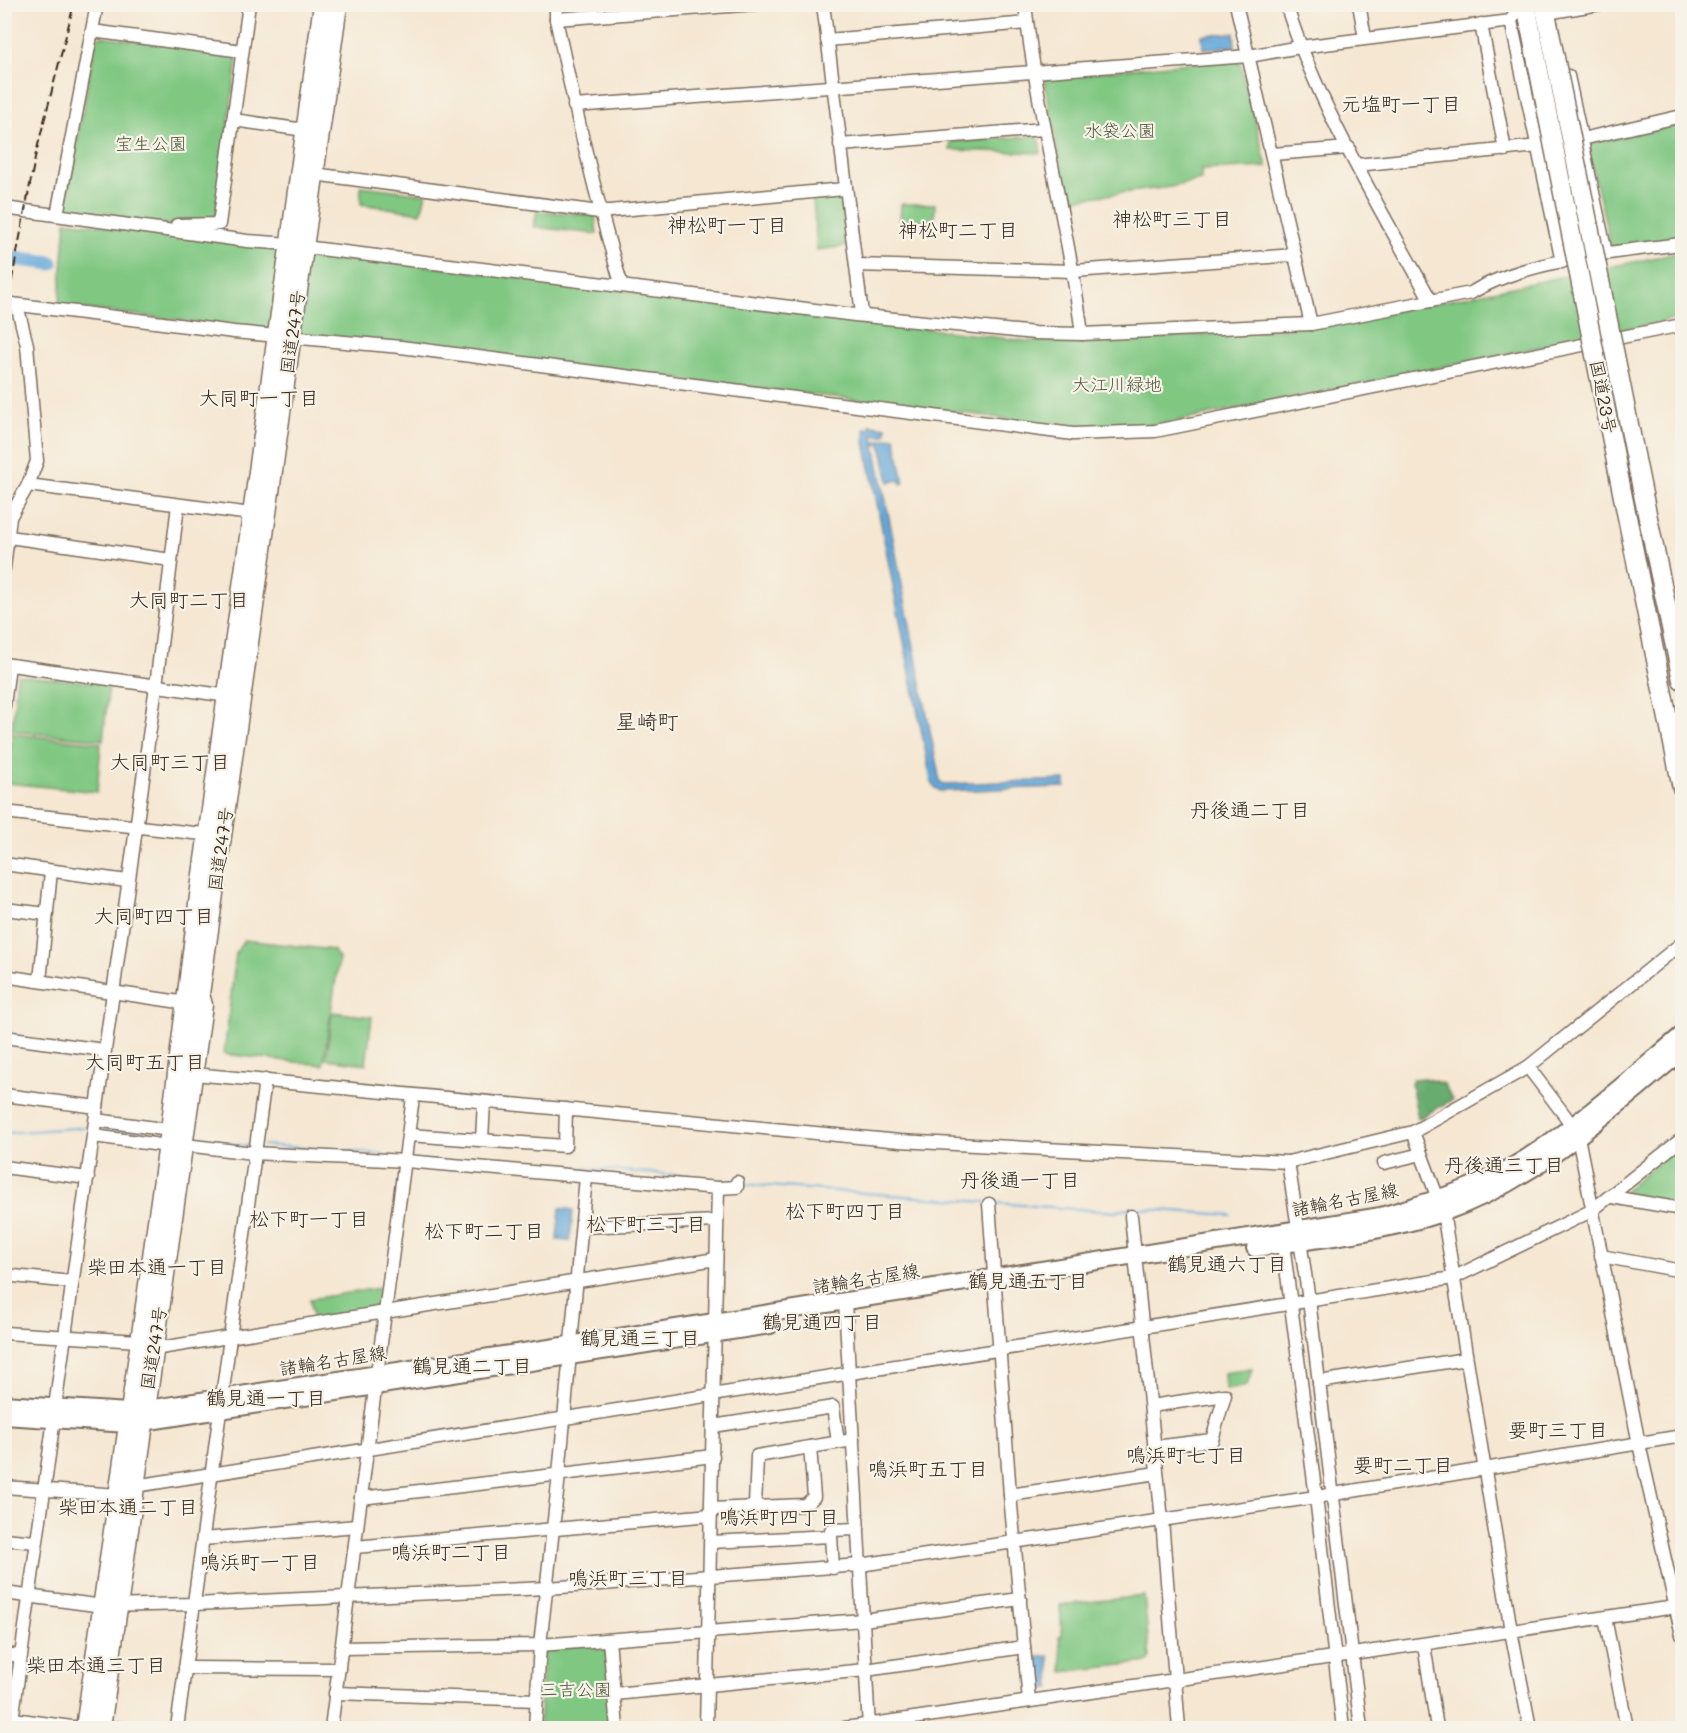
<svg xmlns="http://www.w3.org/2000/svg" width="1687" height="1733" font-family="Mali,'Klee One',sans-serif">
	<rect width="100%" height="100%" fill="#f7f3e8"/>
	<filter id="ink" filterUnits="userSpaceOnUse"><feTurbulence type="fractalNoise" baseFrequency=".0167" numOctaves="2"/><feDisplacementMap in="SourceGraphic" scale="12" xChannelSelector="R" yChannelSelector="G"/><feConvolveMatrix kernelMatrix="1 2 1 2 8 2 1 2 1" color-interpolation-filters="sRGB"/></filter>
	<filter id="wash" filterUnits="userSpaceOnUse"><feTurbulence type="fractalNoise" baseFrequency=".008" numOctaves="4" result="noise"/><feDisplacementMap in="SourceGraphic" scale="24" xChannelSelector="R" yChannelSelector="G"/><feGaussianBlur stdDeviation="1.35" result="paint"/><feColorMatrix in="noise" values="0 0 0 0 0 0 0 0 0 0 0 0 0 0 0 0 0 1.4 0 .05"/><feComposite in="paint" operator="in"/></filter>
	<g filter="url(#wash)">
		<rect width="100%" height="100%" fill="#f5e7d2"/>
		<!-- green -->
		<g fill="#80c782" stroke="#5e7850" stroke-width="1.5">
			<polygon points="101,36 234,54 237,61 215,221 163,225 69,213 64,210 96,39"/>
			<polygon points="1239,58 1267,167 1201,170 1201,180 1170,187 1067,200 1045,82 1047,77"/>
			<polygon points="1682,124 1682,240 1611,247 1587,144"/>
			<polygon points="1036,136 1039,139 1041,153 950,150 950,142"/>
			<polygon points="361,186 426,194 421,213 361,204"/>
			<polygon points="841,196 846,246 817,250 813,199"/>
			<polygon points="901,204 935,204 934,222 900,221"/>
			<polygon points="537,211 595,215 597,234 534,227"/>
			<polygon points="66,221 1026,341 1085,343 1323,326 1682,252 1682,318 1154,426 1077,429 950,411 59,306"/>
			<polygon points="17,675 109,684 103,740 12,731"/>
			<polygon points="12,734 101,743 97,792 7,783"/>
			<polygon points="244,940 333,950 339,958 323,1065 224,1054 236,953"/>
			<polygon points="332,1012 372,1017 366,1064 326,1059"/>
			<polygon points="1682,1143 1682,1205 1625,1196 1623,1192"/>
			<polygon points="378,1288 380,1311 313,1320 310,1299"/>
			<polygon points="1252,1369 1247,1386 1225,1390 1224,1373"/>
			<polygon points="1144,1596 1150,1659 1148,1662 1063,1672 1059,1637 1062,1636 1060,1605"/>
			<polygon points="603,1643 606,1647 614,1728 539,1728 544,1652 548,1648"/>
		</g>
		<!-- forest -->
		<polygon fill="#68ac70" stroke="#526b47" stroke-width="1.5" points="1425,1078 1444,1084 1452,1100 1418,1119 1411,1083 1413,1079"/>
		<!-- water -->
		<g fill="#65a7d9" stroke="#50687c" stroke-width="1.5">
			<polygon points="1234,33 1235,46 1203,49 1202,35"/>
			<polygon points="870,425 887,427 885,435 873,435 940,782 944,784 1065,780 1065,787 940,791 932,785 865,442 865,428 870,429"/>
			<polygon points="895,437 904,483 901,484 900,480 889,482 881,444 876,445 876,441"/>
			<polygon points="560,1208 573,1210 570,1241 557,1240"/>
			<polygon points="1049,1656 1051,1688 1038,1689 1036,1657"/>
		</g>
		<g fill="none" stroke-linecap="round" stroke-linejoin="round">
			<!-- stream -->
			<g stroke="#65a7d9" stroke-width="2">
				<polyline points="101,1128 155,1134"/>
				<polyline points="4,1133 88,1127"/>
				<polyline points="222,1143 252,1146"/>
				<polyline points="263,1145 383,1154"/>
				<polyline points="469,1160 689,1176 701,1181"/>
				<polyline points="740,1184 986,1202"/>
				<polyline points="994,1203 1115,1212 1130,1208 1231,1215"/>
			</g>
			<!-- river -->
			<polyline stroke="#65a7d9" stroke-width="15" points="4,257 51,263"/>
		</g>
	</g>
	<g filter="url(#ink)">
		<g fill="none" stroke-linecap="round" stroke-linejoin="round">
			<!-- minor casing -->
			<g stroke="#7c6c5d" stroke-width="15">
				<g id="minor">
					<path d="M 556,4 L 556,19 C 575,109 595,198 622,286"/>
					<polyline points="823,4 862,314"/>
					<path d="M 1025,4 C 1037,115 1068,223 1082,334"/>
					<polyline points="1236,4 1311,324"/>
					<path d="M 1286,4 C 1319,109 1379,206 1431,301"/>
					<polyline points="1359,4 1365,38"/>
					<polyline points="1520,4 1511,21 1562,262"/>
					<polyline points="1546,13 1600,4"/>
					<polyline points="556,19 756,4"/>
					<polyline points="1481,24 1505,150"/>
					<polyline points="92,31 242,51"/>
					<polyline points="827,40 1027,23"/>
					<polyline points="1568,76 1606,253"/>
					<polyline points="574,106 1249,56 1300,47 1511,21"/>
					<polyline points="233,120 305,130"/>
					<polyline points="1582,139 1682,116"/>
					<polyline points="840,145 1044,129"/>
					<polyline points="1272,154 1349,148"/>
					<polyline points="1357,165 1538,146"/>
					<polyline points="314,174 599,212 844,189"/>
					<polyline points="4,208 247,241 290,244"/>
					<polyline points="57,215 97,4"/>
					<polyline points="177,225 219,224 249,4"/>
					<path d="M 304,247 L 855,315 L 1035,333 L 1082,334 L 1311,324 L 1471,293 C 1524,260 1620,251 1682,244"/>
					<polyline points="856,265 1074,271 1295,255"/>
					<polyline points="4,303 234,332 401,347 1073,434 1155,431 1682,325"/>
					<polyline points="28,485 259,515"/>
					<polyline points="9,537 171,560"/>
					<polyline points="4,568 10,517 28,485 37,461 27,345 17,305"/>
					<polyline points="4,664 228,696"/>
					<polyline points="4,706 9,665"/>
					<polyline points="4,812 212,835"/>
					<polyline points="4,864 127,881"/>
					<polyline points="4,909 47,914"/>
					<polyline points="4,976 193,1004"/>
					<polyline points="40,981 51,871"/>
					<polyline points="4,1037 104,1050"/>
					<polyline points="1528,1067 1566,1117 1578,1137 1639,1444 1682,1635"/>
					<polyline points="194,1074 900,1141 1288,1162 1413,1132 1528,1067 1682,943"/>
					<polyline points="4,1095 97,1107"/>
					<polyline points="96,1120 170,1130"/>
					<polyline points="1413,1132 1443,1212 1511,1631 1530,1728"/>
					<polyline points="409,1135 565,1146 566,1109"/>
					<polyline points="94,1136 168,1146"/>
					<polyline points="482,1140 484,1102"/>
					<polyline points="185,1145 253,1153 406,1161 718,1188 737,1187 737,1182"/>
					<polyline points="1288,1162 1309,1300 1361,1728"/>
					<polyline points="1384,1163 1421,1154"/>
					<polyline points="4,1167 88,1178"/>
					<polyline points="1612,1197 1682,1209"/>
					<polyline points="989,1204 1010,1495 1029,1701"/>
					<polyline points="1131,1216 1162,1520 1179,1728"/>
					<polyline points="582,1227 717,1221"/>
					<polyline points="1283,1244 1316,1497 1343,1728"/>
					<polyline points="1601,1256 1682,1271"/>
					<polyline points="4,1275 72,1282"/>
					<polyline points="845,1302 869,1728"/>
					<polyline points="4,1333 139,1341"/>
					<polyline points="154,1349 716,1259"/>
					<polyline points="1319,1382 1466,1359"/>
					<polyline points="1151,1406 1225,1395 1212,1440 1155,1447"/>
					<polyline points="55,1407 156,686 178,505"/>
					<polyline points="713,1426 833,1407 838,1442"/>
					<polyline points="135,1486 1453,1278 1591,1211 1682,1139"/>
					<polyline points="4,1487 119,1495"/>
					<polyline points="1010,1495 1157,1473"/>
					<polyline points="361,1498 713,1456"/>
					<polyline points="755,1507 757,1456 810,1447"/>
					<polyline points="711,1509 805,1505 814,1497 810,1447 853,1440"/>
					<polyline points="831,1536 833,1568"/>
					<polyline points="4,1539 36,1542"/>
					<polyline points="203,1539 357,1526"/>
					<polyline points="711,1542 831,1536 831,1530 858,1529"/>
					<polyline points="355,1547 711,1515"/>
					<polyline points="4,1593 103,1606 194,1604 547,1588 860,1565 1316,1497 1682,1436"/>
					<polyline points="1605,1618 1627,1728"/>
					<polyline points="609,1640 617,1728"/>
					<polyline points="1424,1645 1437,1728"/>
					<polyline points="341,1648 540,1645 863,1620 1020,1599"/>
					<polyline points="4,1654 20,1656"/>
					<polyline points="185,1668 339,1669"/>
					<polyline points="335,1693 536,1700"/>
					<polyline points="614,1694 866,1670 1024,1647"/>
					<polyline points="6,1718 79,1728"/>
					<polyline points="11,1728 54,1419"/>
					<polyline points="96,1728 119,1728"/>
					<polyline points="177,1728 265,1080"/>
					<polyline points="331,1728 413,1097"/>
					<polyline points="535,1728 540,1645 559,1475 586,1177"/>
					<polyline points="706,1728 718,1188"/>
					<polyline points="845,1728 1682,1606"/>
				</g>
			</g>
			<!-- major casing -->
			<g stroke="#7c6c5d" stroke-width="20">
				<g id="major">
					<path d="M 1255,1248 C 1317,1239 1382,1233 1442,1213 C 1535,1181 1609,1112 1682,1051"/>
					<path d="M 4,1404 L 128,1412 L 569,1345 L 1381,1216 C 1431,1201 1481,1187 1525,1159 C 1581,1123 1631,1078 1682,1035"/>
					<polyline points="4,1416 128,1424 143,1422 770,1325"/>
				</g>
			</g>
			<!-- highway casing -->
			<g stroke="#7c6c5d" stroke-width="21">
				<g id="highway">
					<polyline points="1526,4 1530,26"/>
					<polyline points="1544,4 1548,23"/>
					<polyline points="1644,499 1682,680"/>
					<polyline points="1624,502 1682,788"/>
					<polyline points="85,1728 170,1130 199,896 323,4"/>
					<polyline points="101,1728 203,1005 200,994 338,4"/>
				</g>
			</g>
			<!-- minor -->
			<use href="#minor" stroke="#fff" stroke-width="12"/>
			<!-- major -->
			<use href="#major" stroke="#fff" stroke-width="16"/>
			<!-- highway -->
			<use href="#highway" stroke="#fff" stroke-width="18"/>
			<!-- rail -->
			<polyline stroke="#3b2a1e" stroke-width="2" stroke-dasharray="9 4.5" stroke-linecap="butt" points="4,321 36,153 74,4"/>
			<!-- highway-bridge casing -->
			<g stroke="#7c6c5d" stroke-width="21" stroke-linecap="butt">
				<g id="highway-bridge">
					<polyline points="1548,23 1644,499"/>
					<polyline points="1530,26 1624,502"/>
				</g>
			</g>
			<!-- highway-bridge -->
			<use href="#highway-bridge" stroke="#fff" stroke-width="18"/>
		</g>
	</g>
	<g text-anchor="middle" stroke-width="4.5" stroke-linejoin="round" paint-order="stroke">
		<!-- park labels -->
		<g font-size="18" fill="#50593c" stroke="#f7f3e8">
			<text x="1120" y="137">水袋公園</text>
			<text x="151" y="150">宝生公園</text>
			<text x="1117" y="391">大江川緑地</text>
			<text x="576" y="1696">三吉公園</text>
		</g>
		<!-- street labels -->
		<g font-size="18" fill="#3b2a1e" stroke="#f7f3e8">
			<text transform="translate(293 332) rotate(-82)" y="6">国道247号</text>
			<text transform="translate(1603 397) rotate(79)" y="6">国道23号</text>
			<text transform="translate(221 849) rotate(-82)" y="6">国道247号</text>
			<text transform="translate(1345 1200) rotate(-11)" y="6">諸輪名古屋線</text>
			<text transform="translate(866 1279) rotate(-9)" y="6">諸輪名古屋線</text>
			<text transform="translate(154 1348) rotate(-81)" y="6">国道247号</text>
			<text transform="translate(333 1361) rotate(-9)" y="6">諸輪名古屋線</text>
		</g>
		<!-- neighbourhood labels -->
		<g font-size="20" fill="#3b2a1e" stroke="#f7f3e8">
			<text x="1401" y="111">元塩町一丁目</text>
			<text x="1172" y="226">神松町三丁目</text>
			<text x="727" y="232">神松町一丁目</text>
			<text x="958" y="237">神松町二丁目</text>
			<text x="259" y="405">大同町一丁目</text>
			<text x="189" y="607">大同町二丁目</text>
			<text x="170" y="769">大同町三丁目</text>
			<text x="1250" y="817">丹後通二丁目</text>
			<text x="154" y="923">大同町四丁目</text>
			<text x="145" y="1069">大同町五丁目</text>
			<text x="1504" y="1172">丹後通三丁目</text>
			<text x="1020" y="1187">丹後通一丁目</text>
			<text x="845" y="1218">松下町四丁目</text>
			<text x="309" y="1226">松下町一丁目</text>
			<text x="646" y="1231">松下町三丁目</text>
			<text x="484" y="1238">松下町二丁目</text>
			<text x="1227" y="1271">鶴見通六丁目</text>
			<text x="157" y="1274">柴田本通一丁目</text>
			<text x="1028" y="1288">鶴見通五丁目</text>
			<text x="822" y="1329">鶴見通四丁目</text>
			<text x="640" y="1345">鶴見通三丁目</text>
			<text x="472" y="1373">鶴見通二丁目</text>
			<text x="266" y="1405">鶴見通一丁目</text>
			<text x="1558" y="1437">要町三丁目</text>
			<text x="1186" y="1462">鳴浜町七丁目</text>
			<text x="1403" y="1472">要町二丁目</text>
			<text x="928" y="1476">鳴浜町五丁目</text>
			<text x="128" y="1514">柴田本通二丁目</text>
			<text x="779" y="1524">鳴浜町四丁目</text>
			<text x="451" y="1559">鳴浜町二丁目</text>
			<text x="260" y="1569">鳴浜町一丁目</text>
			<text x="628" y="1585">鳴浜町三丁目</text>
			<text x="96" y="1672">柴田本通三丁目</text>
		</g>
		<!-- quarter labels -->
		<g font-size="21" fill="#3b2a1e" stroke="#f7f3e8">
			<text x="647" y="729">星崎町</text>
		</g>
	</g>
	<!-- margin -->
	<rect width="1687" height="1733" fill="none" stroke="#f7f3e8" stroke-width="24"/>
</svg>
